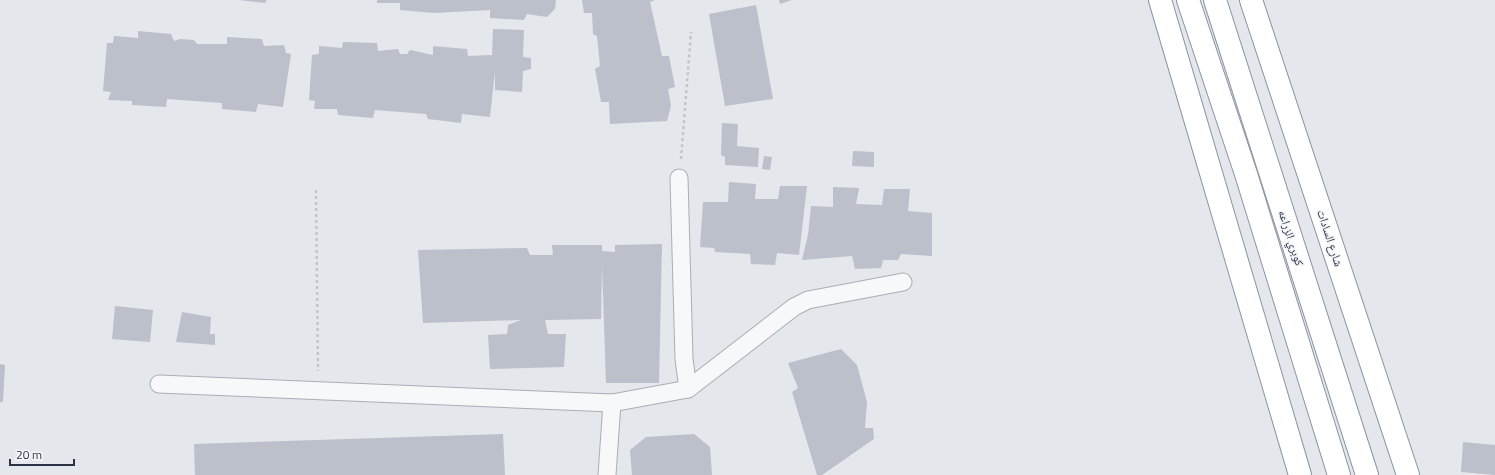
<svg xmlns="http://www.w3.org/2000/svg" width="1495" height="475" font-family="'Titillium Web','Noto Naskh Arabic',sans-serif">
	<rect width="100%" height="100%" fill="#e4e7ec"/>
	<!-- building -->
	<g fill="#bbc0ca">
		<polygon points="239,0 267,0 265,3"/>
		<polygon points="377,0 556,0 555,9 547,17 527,14 524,20 490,18 490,10 434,13 400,10 400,3 377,3"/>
		<polygon points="582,0 655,0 650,2 662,56 669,56 675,87 668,89 671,106 667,121 610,124 609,102 601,102 595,69 600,66 597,36 593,34 592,13 584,13"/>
		<polygon points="779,0 792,0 780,4"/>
		<polygon points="756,5 773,99 725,106 709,14"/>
		<polygon points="493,29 524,30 523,57 531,58 531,69 523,71 522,92 495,90 495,71 490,117 462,114 461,123 428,119 426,114 375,110 373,118 338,115 337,109 314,109 315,101 309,100 312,55 319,54 319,46 342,48 343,42 377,43 378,51 398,49 400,54 407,54 410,50 433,55 433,46 467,49 468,56 492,55"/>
		<polygon points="138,31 171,34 174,41 180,39 194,40 197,44 227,44 227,37 262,39 264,46 284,45 286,53 291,54 283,107 258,104 256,112 222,109 222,103 167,99 166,107 132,105 132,101 108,100 111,92 103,91 107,43 113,43 114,36 138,38"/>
		<polygon points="722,123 738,124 737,146 759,148 758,167 725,165 725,157 721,155"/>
		<polygon points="853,151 874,152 874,167 852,166"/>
		<polygon points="764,156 772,157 770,170 762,169"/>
		<polygon points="729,182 756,184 755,199 778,199 780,186 807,186 799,255 777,253 775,265 751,264 750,254 715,252 714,248 700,247 703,202 728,202"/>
		<polygon points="833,187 859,188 856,204 882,205 884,189 910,189 908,211 932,213 932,256 901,254 898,260 883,260 881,268 855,269 852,256 802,260 808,235 811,206 833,207"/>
		<polygon points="662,244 659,383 606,383 602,265 601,319 545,320 548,334 566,334 564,367 490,369 488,335 507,334 508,325 521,320 423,323 418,250 527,248 530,255 553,255 552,245 602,245 602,251 615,252 615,245"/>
		<polygon points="115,306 153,310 150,342 112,339"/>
		<polygon points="182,312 211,317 210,334 215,334 215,345 176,342"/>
		<polygon points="841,349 857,365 867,402 865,428 873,428 874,439 822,475 817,475 792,392 798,388 788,363"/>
		<polygon points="0,364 5,365 3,402 0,402"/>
		<polygon points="503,434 505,475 195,475 194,444"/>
		<polygon points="694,434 710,447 712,475 632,475 630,450 646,437"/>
		<polygon points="1463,442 1495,445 1495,475 1461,472"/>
	</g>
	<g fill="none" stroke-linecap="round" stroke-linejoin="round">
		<!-- minor casing -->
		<g stroke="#a9aeb7" stroke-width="19">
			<g id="minor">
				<polyline points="679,178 684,359 688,389"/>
				<polyline points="159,384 612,403 688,389 794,307 808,300 903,282"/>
				<polyline points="607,475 612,403"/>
			</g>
		</g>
		<!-- trunk casing -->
		<g stroke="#8b94a3" stroke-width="24">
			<g id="trunk">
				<polyline points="1160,0 1300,475"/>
				<polyline points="1188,0 1246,174 1339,475"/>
				<polyline points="1215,0 1367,475"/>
				<polyline points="1251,0 1408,475"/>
			</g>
		</g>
		<!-- path -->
		<g stroke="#c2c5cb" stroke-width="2.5" stroke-dasharray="3 3" stroke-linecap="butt">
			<polyline points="681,159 691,32"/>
			<polyline points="316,190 318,371"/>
		</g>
		<!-- minor -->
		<use href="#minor" stroke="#f7f8fa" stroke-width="17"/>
		<!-- trunk -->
		<use href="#trunk" stroke="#fff" stroke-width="22"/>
	</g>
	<g text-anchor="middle" stroke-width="3.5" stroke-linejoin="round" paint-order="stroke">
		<!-- street labels -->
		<g font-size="12" fill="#2b3445" stroke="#f4f6f9">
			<text transform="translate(1291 238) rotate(72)" y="4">كوبري الزراعه</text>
			<text transform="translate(1330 238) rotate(72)" y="4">شارع السادات</text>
		</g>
	</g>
	<!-- scale -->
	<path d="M10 459v6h64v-6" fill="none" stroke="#2b3445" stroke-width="2"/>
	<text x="16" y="459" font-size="12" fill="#2b3445" stroke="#f4f6f9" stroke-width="3" paint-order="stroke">20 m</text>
</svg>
